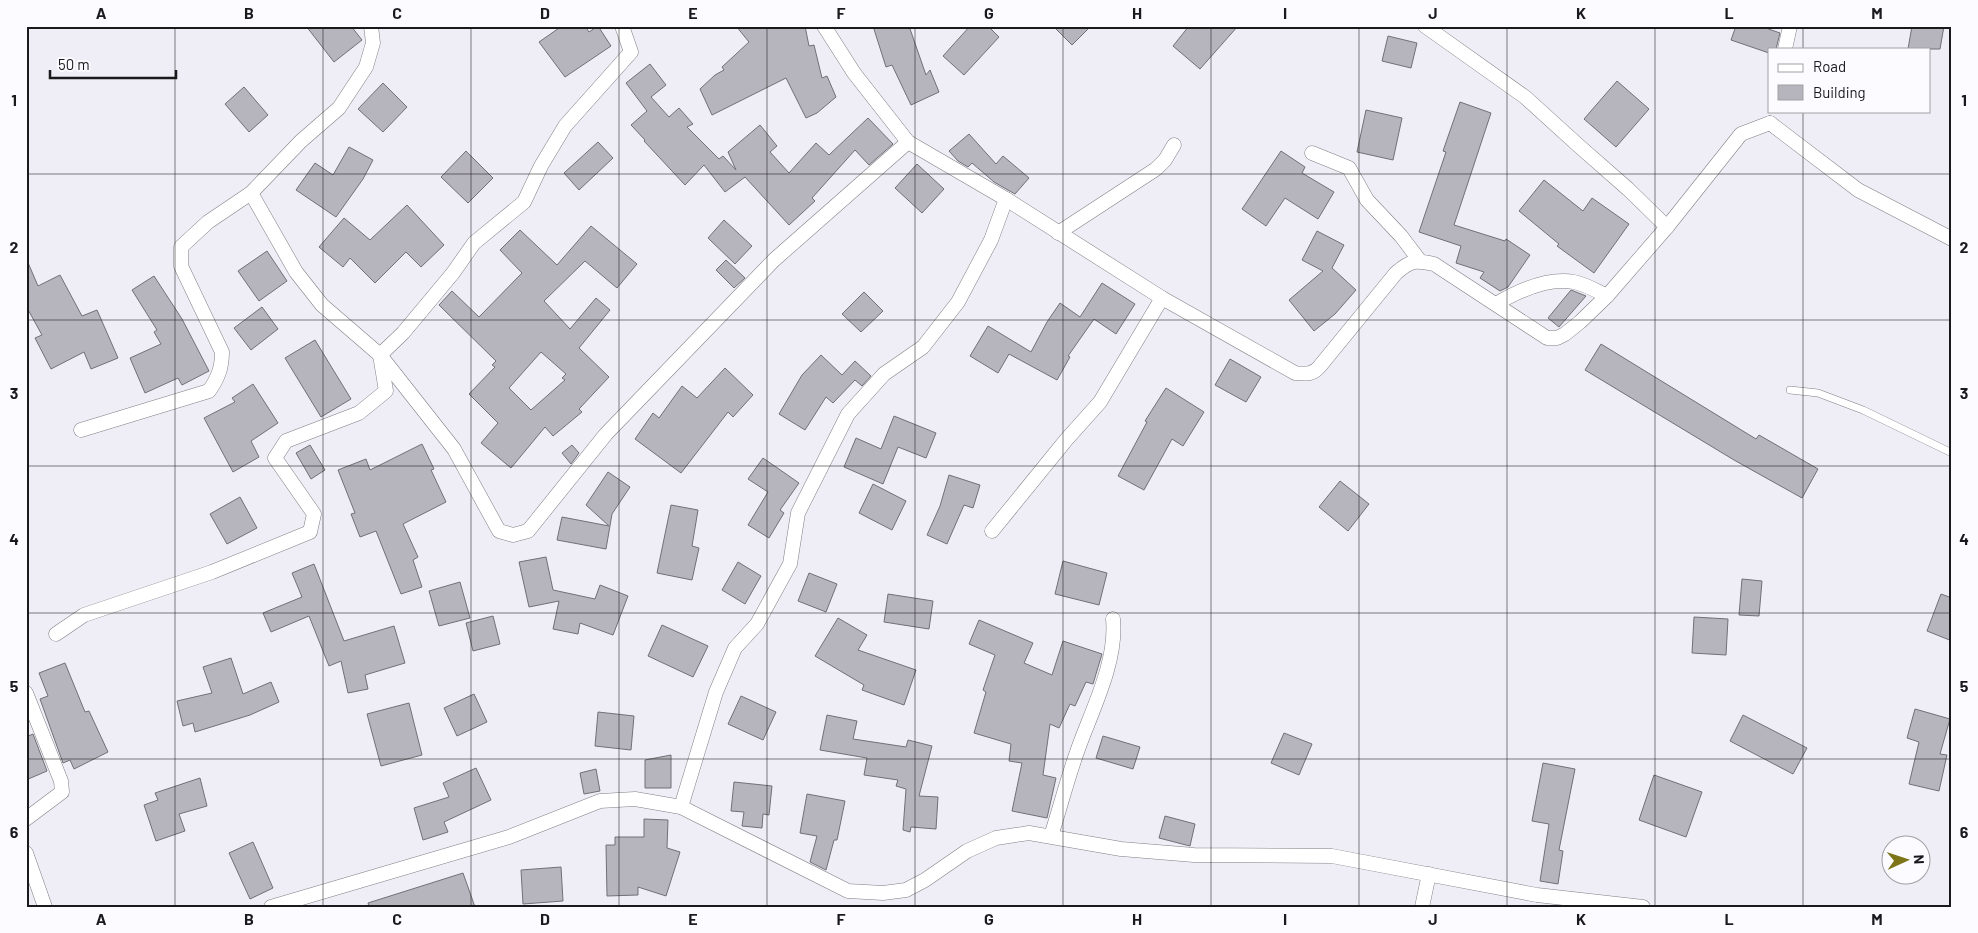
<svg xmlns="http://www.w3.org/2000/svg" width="1978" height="933" font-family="Barlow,sans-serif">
	<rect width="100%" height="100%" fill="#efedf5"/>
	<!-- building -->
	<g fill="#b6b4bc" stroke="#717077" fill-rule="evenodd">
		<polygon points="306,26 351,26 362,40 334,62"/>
		<polygon points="562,26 585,26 589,32 598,26 611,46 565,77 539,42"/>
		<polygon points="736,26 805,26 809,46 814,45 822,78 827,76 836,97 817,113 806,118 786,78 712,115 700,89 715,75 724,70 722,67 749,42"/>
		<polygon points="873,26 909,26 926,75 930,70 939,92 911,105 892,65 886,67"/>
		<polygon points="970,26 988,26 999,37 964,75 943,56"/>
		<polygon points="1053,26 1091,26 1072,45"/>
		<polygon points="1189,26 1238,26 1200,69 1173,46"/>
		<polygon points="1736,26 1760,26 1780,33 1776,49 1769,49 1769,53 1731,40"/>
		<polygon points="1912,26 1944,26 1940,49 1908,49"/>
		<polygon points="1388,36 1417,43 1411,68 1382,61"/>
		<polygon points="650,64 666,85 651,97 669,117 679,108 693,124 687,127 719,159 723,156 736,170 728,152 760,125 777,146 770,152 789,173 816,143 829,155 868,118 893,144 869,165 855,150 812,198 815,201 789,225 745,177 725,192 704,165 685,185 644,141 645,140 631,125 647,111 626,83"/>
		<polygon points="1617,81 1649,109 1616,147 1584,119"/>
		<polygon points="383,83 407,107 383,132 358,109"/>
		<polygon points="244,87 268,115 249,132 225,104"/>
		<polygon points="1460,102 1491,113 1454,225 1505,241 1506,239 1530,255 1508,287 1500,291 1480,278 1484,272 1456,263 1461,246 1419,232 1446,152 1443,151"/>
		<polygon points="1366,110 1402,118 1393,160 1357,152"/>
		<polygon points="969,134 996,164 1003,156 1029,178 1015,194 994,182 972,163 968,167 958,161 949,151"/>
		<polygon points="598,142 613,158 579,190 564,173"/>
		<polygon points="349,147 373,160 363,179 336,217 296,190 315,163 333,175"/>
		<polygon points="466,151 493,178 468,203 441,177"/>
		<polygon points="1281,151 1305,167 1302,173 1334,192 1318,219 1285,198 1266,226 1242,209"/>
		<polygon points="917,164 944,189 922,213 895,188"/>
		<polygon points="1544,180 1583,211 1592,198 1629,224 1594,273 1557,246 1559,244 1519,211"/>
		<polygon points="407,205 444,245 421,267 406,252 375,283 350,258 343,267 319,247 344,218 370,240"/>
		<polygon points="724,220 752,246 735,264 708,238"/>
		<path d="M 591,226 L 637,264 L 617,288 L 585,261 L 544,301 L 570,329 L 596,298 L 610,310 L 579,348 L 609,377 L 579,409 L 582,412 L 553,436 L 545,427 L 511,468 L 481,443 L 498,423 L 469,394 L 495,367 L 492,365 L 496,361 L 439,305 L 452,291 L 479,317 L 522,273 L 500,250 L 520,230 L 557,265 ZM 541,352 L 566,374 L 562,378 L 565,380 L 531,410 L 509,388 Z"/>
		<polygon points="1317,231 1344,245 1332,268 1356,290 1335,314 1314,331 1289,300 1323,271 1302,260"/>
		<polygon points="267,251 287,281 259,301 238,271"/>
		<polygon points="26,258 38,286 60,275 82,316 97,310 118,358 91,369 84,352 51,369 35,338 42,335 26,306"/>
		<polygon points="726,260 745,278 734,288 716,270"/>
		<polygon points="154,276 182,319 209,371 182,385 178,378 145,393 130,358 161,344 154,332 157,330 132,290"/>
		<polygon points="1102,283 1135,304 1116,334 1094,319 1068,356 1070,357 1057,380 1009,354 998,373 970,356 988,326 1031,352 1047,322 1060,303 1080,317"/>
		<polygon points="1571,290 1586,296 1559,327 1548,318"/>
		<polygon points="864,292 883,311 861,332 842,314"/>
		<polygon points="262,307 278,329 251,350 234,328"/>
		<polygon points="315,340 351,399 321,417 285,358"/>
		<polygon points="1601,344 1756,439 1759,435 1818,469 1802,498 1734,460 1585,370"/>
		<polygon points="821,355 842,375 855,361 871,376 862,386 855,380 833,403 826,397 805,430 779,414 802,375"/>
		<polygon points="1230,359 1261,377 1246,402 1215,385"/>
		<polygon points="725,368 753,395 733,417 728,412 681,473 635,439 653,413 659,418 682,386 697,398"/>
		<polygon points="253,384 278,423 251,441 259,457 233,472 204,418 235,402 232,398"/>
		<polygon points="1166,388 1204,412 1183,446 1172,439 1144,490 1118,476 1147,422 1145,421"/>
		<polygon points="894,416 936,433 926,458 898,447 883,484 844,467 856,438 881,449"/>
		<polygon points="422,444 434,469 431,470 446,502 403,524 418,557 413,560 422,587 401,594 376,531 360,537 351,514 355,513 338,470 366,459 370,470"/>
		<polygon points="310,445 325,470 311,479 296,453"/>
		<polygon points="572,445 579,453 571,464 562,453"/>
		<polygon points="763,458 799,483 780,510 784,513 769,538 748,525 768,492 748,479"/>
		<polygon points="608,472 630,487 612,514 606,549 557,540 562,517 609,526 586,505"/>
		<polygon points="949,475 980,485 973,508 964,505 947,544 927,535 940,506"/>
		<polygon points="1340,481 1369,504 1348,531 1319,507"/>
		<polygon points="873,484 906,501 892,530 859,513"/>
		<polygon points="240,497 257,528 227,544 210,514"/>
		<polygon points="671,505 698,510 692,546 699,548 692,580 657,573"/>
		<polygon points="546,557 553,590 595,599 600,585 628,596 613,635 580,623 578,634 553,629 559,601 529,607 519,562"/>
		<polygon points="1063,561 1107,573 1099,605 1055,594"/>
		<polygon points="738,562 761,576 745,604 722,590"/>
		<polygon points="314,564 344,641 394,626 405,663 365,675 368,689 348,693 341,661 329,666 309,616 271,632 263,613 302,597 292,573"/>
		<polygon points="809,573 837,584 826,612 798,601"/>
		<polygon points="1742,579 1762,581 1759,616 1739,615"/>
		<polygon points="460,582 470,618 439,626 429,591"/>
		<polygon points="888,594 933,601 929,629 884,622"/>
		<polygon points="1941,594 1952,598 1952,641 1927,631"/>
		<polygon points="493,616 500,644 473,651 466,623"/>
		<polygon points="1694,617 1728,619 1726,655 1692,653"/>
		<polygon points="838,618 867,635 858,650 916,670 904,705 862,690 864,685 815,656"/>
		<polygon points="979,620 1033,643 1024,663 1052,675 1063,641 1102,654 1093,684 1086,682 1075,706 1070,704 1059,728 1050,724 1043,775 1056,778 1047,818 1012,811 1022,763 1009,761 1011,744 974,733 986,692 983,690 995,655 969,644"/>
		<polygon points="662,625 708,646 693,677 648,656"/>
		<polygon points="231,658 243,694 271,682 279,702 250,715 195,732 193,723 183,726 177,701 212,693 203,667"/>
		<polygon points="65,663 85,712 89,711 108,752 74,769 70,760 63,763 40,699 48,696 39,673"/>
		<polygon points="474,694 487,722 457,736 444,708"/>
		<polygon points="741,696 776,712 763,740 728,724"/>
		<polygon points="409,703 422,755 381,766 367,714"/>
		<polygon points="1915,709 1950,719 1940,754 1947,755 1939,791 1909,784 1919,742 1907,738"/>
		<polygon points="598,712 634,716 631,750 595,746"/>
		<polygon points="827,715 857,721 853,739 906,747 908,740 932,746 919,796 938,797 936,829 911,827 910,832 903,830 906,789 896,786 898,780 864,775 867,758 820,750"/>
		<polygon points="1743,715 1807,748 1793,774 1730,741"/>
		<polygon points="1284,733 1312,744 1299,775 1271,763"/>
		<polygon points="33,734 47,771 26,780 26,737"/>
		<polygon points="1103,736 1140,747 1133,769 1096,758"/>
		<polygon points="671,755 671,788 645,788 645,760"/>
		<polygon points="1543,763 1575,769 1559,850 1563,851 1558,884 1540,881 1549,824 1532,821"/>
		<polygon points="476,768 491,800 444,822 448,832 423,840 414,808 449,797 443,783"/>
		<polygon points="596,769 600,791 584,794 580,773"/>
		<polygon points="1654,775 1702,792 1686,837 1639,820"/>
		<polygon points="200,778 207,806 179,814 185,831 156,841 144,805 158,800 155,793"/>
		<polygon points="734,782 772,786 769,815 763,814 762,828 742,826 744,812 731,811"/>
		<polygon points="807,794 845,801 837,840 834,840 826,870 810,862 817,836 800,833"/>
		<polygon points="1165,816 1195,824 1190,846 1159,838"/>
		<polygon points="644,819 668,820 667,848 680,852 666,896 638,887 638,895 607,896 606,845 615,845 615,837 644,837"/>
		<polygon points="253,842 273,888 250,899 229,853"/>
		<polygon points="561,867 563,901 523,904 521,870"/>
		<polygon points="463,873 475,907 369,907 368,903"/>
	</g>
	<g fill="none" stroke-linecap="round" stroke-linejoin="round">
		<!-- lane casing -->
		<g stroke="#817f86" stroke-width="8">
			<polyline id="lane" points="1790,390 1818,393 1863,410 1952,453"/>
		</g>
		<!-- street casing -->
		<g stroke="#817f86" stroke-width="15">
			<g id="street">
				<path d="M 824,26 L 854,73 L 908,142 L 1006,199 L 1162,298 L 1295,373 C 1306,374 1313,375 1320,366 L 1396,273 C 1411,260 1415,260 1434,264 L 1547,338 L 1557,338 L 1565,334 L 1580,322 L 1607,296 L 1667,227 L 1741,134 L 1770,123"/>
				<polyline points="1425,26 1525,97 1579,146 1628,189 1667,227"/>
				<polyline points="1785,49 1790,26"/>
				<polyline points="1770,123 1858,190 1952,239"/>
				<polyline points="1312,153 1349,168 1367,200 1401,236 1420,261"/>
				<polyline points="251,193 296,272 322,305 380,355 454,449 499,531 513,535 528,531 606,434 774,260 908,142"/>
				<polyline points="1058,233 1156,169 1165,160 1174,145"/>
				<path d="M 1496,304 C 1518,291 1547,277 1574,282 C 1585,284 1597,291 1607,296"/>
				<path d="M 81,430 L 209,391 C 218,378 222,368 222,352 L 181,266 L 181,247 L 208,222 L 251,193 L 301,141 L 339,108 L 366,67 L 373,43 L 371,26"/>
				<polyline points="992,531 1066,440 1100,402 1162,298"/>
				<polyline points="56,634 84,615 212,572 310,532 314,514 275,458 286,441 359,413 386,391 380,355 403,333 453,273 474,243 524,202 541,166 565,126 631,52 622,26"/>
				<polyline points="26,693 61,781 62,792 26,819"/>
				<polyline points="681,807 716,692 735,648 757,624 790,564 798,513 848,414 884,374 923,347 958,302 991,240 1006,199"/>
				<path d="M 1051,836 C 1061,805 1069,772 1081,741 C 1095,704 1117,659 1113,619"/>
				<polyline points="26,853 45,907"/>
				<polyline points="271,907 509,837 600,801 635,799 681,807 848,891 883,893 906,890 925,880 967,851 996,838 1029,833 1121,849 1194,855 1332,856 1537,895 1643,907"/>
				<polyline points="1422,907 1429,874"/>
			</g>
		</g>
		<!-- lane -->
		<use href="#lane" stroke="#fff" stroke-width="7"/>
		<!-- street -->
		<use href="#street" stroke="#fff" stroke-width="14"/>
	</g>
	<!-- grid -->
	<path fill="none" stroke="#1a1a1c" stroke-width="1" stroke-opacity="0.55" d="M 175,26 L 175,907M 323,26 L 323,907M 471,26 L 471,907M 619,26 L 619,907M 767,26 L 767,907M 915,26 L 915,907M 1063,26 L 1063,907M 1211,26 L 1211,907M 1359,26 L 1359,907M 1507,26 L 1507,907M 1655,26 L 1655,907M 1803,26 L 1803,49M 1803,111 L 1803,907M 26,174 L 1952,174M 26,320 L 1952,320M 26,466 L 1952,466M 26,613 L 1952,613M 26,759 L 1952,759"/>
	<!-- border -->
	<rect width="1978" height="933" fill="none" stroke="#fcfbff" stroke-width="55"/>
	<!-- legend -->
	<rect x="1768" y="48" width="162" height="65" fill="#fcfbff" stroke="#a2a1a4"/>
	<rect x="1778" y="64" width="25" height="8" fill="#ffffff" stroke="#a2a1a4"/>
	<text x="1813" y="72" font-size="15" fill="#1a1a1c">Road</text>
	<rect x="1778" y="85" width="25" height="15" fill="#b6b4bc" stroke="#a2a1a4"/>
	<text x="1813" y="98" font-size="15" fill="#1a1a1c">Building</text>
	<!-- north arrow -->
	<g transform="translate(1906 860) rotate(87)"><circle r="24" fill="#fcfbff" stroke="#a2a1a4"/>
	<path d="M0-4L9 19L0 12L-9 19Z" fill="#7d7518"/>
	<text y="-8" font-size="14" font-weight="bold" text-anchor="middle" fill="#1a1a1c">N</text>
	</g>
	<!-- scale -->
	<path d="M50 70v8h126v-8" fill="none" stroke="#1a1a1c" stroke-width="2.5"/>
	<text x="58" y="70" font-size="15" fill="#1a1a1c" stroke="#fcfbff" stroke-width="4" paint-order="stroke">50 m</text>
	<rect x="28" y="28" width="1922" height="878" fill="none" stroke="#1a1a1c" stroke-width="2"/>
	<g font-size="16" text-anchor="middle" font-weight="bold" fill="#1a1a1c">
		<text x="101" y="19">A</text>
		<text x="249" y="19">B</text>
		<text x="397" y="19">C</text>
		<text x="545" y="19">D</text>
		<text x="693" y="19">E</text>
		<text x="841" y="19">F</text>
		<text x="989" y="19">G</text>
		<text x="1137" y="19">H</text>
		<text x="1285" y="19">I</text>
		<text x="1433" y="19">J</text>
		<text x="1581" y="19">K</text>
		<text x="1729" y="19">L</text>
		<text x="1877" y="19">M</text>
		<text x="14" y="106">1</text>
		<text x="1964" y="106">1</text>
		<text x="14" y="253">2</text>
		<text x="1964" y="253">2</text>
		<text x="14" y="399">3</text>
		<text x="1964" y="399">3</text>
		<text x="14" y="545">4</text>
		<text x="1964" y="545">4</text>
		<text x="14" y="692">5</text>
		<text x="1964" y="692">5</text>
		<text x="14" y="838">6</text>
		<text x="1964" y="838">6</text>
		<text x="101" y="925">A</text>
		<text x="249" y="925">B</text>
		<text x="397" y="925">C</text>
		<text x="545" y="925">D</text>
		<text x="693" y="925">E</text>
		<text x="841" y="925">F</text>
		<text x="989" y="925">G</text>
		<text x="1137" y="925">H</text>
		<text x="1285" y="925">I</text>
		<text x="1433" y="925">J</text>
		<text x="1581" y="925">K</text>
		<text x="1729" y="925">L</text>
		<text x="1877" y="925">M</text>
	</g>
</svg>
